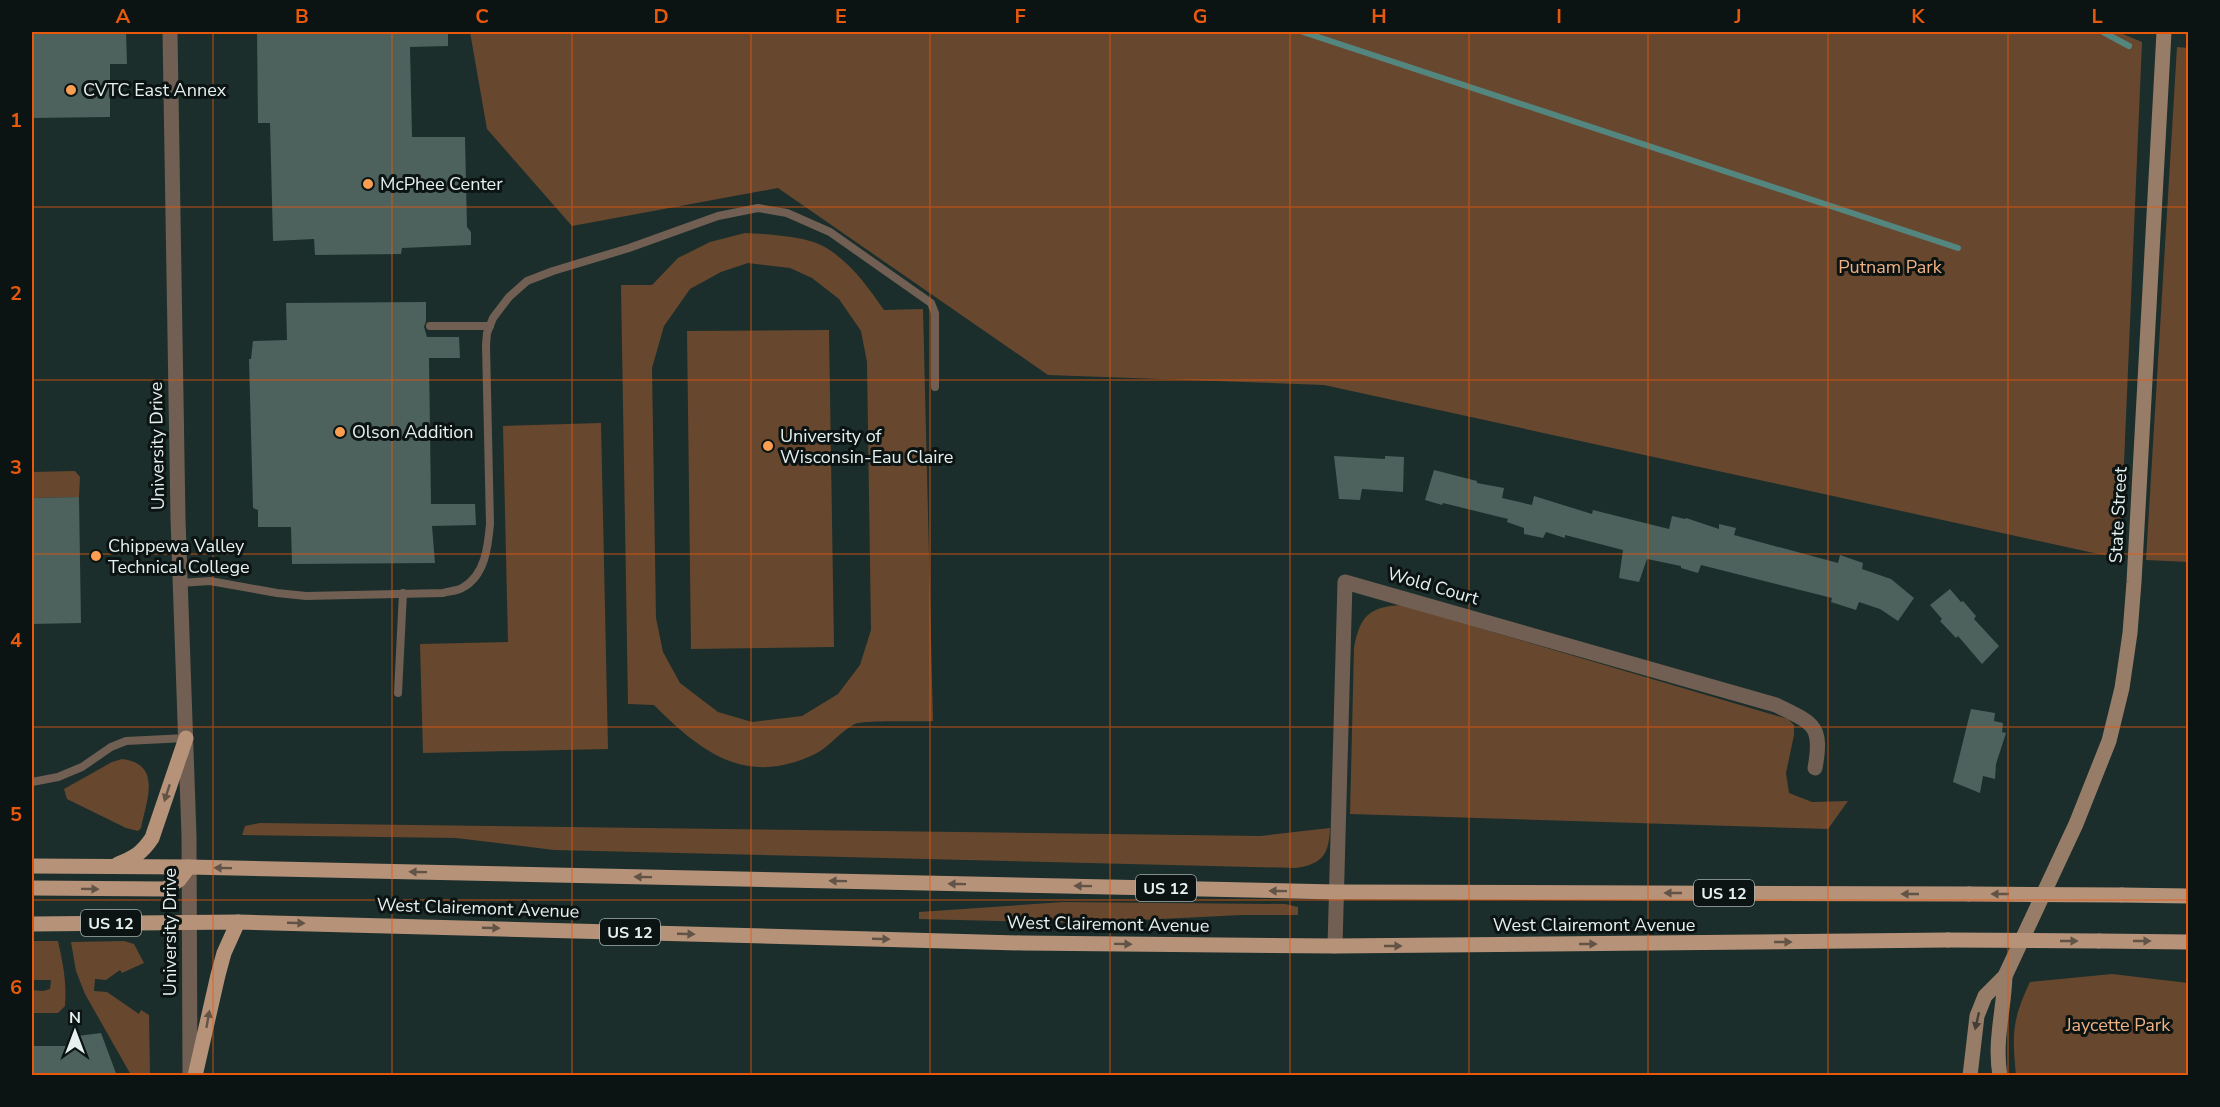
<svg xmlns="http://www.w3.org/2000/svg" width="2220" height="1107" font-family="'Nunito Sans',sans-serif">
	<rect width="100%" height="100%" fill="#1b2e2b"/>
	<!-- green -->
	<g fill="#68472f" fill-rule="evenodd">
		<polygon points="470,32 2118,32 2142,42 2120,557 2094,553 1324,385 1048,375 778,188 572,226 487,129"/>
		<polygon points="2177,47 2188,48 2188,562 2146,560"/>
		<path d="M 745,233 C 765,234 806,236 823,246 C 850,261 867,286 884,310 L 923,309 L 933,721 C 920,722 863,720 855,724 C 840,731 830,747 815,754 C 746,787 702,753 654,705 L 628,704 L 621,285 L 652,285 L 678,258 L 710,242 ZM 748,263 L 790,268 L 812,278 L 839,299 L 861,331 L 867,362 L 871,630 L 860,665 L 838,694 L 802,716 L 752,722 L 718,712 L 680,683 L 663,652 L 656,618 L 652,368 L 664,326 L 690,289 L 721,272 Z"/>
		<polygon points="829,330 834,647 691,649 687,331"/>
		<polygon points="601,423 608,749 423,753 420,644 508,642 503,426"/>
		<polygon points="75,471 80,477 79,497 32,498 32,472"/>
		<path d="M 1401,605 L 1788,719 L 1794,725 L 1794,735 L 1786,773 L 1789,793 L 1812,802 L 1848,801 L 1828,829 L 1350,814 L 1354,648 C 1360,616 1369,607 1401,605 Z"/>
		<path d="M 122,759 C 163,764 146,801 141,828 L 138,831 L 126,828 L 67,799 L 64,789 L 112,762 Z"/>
		<path d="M 260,823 L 1260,836 L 1330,828 C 1329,855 1322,864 1296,868 L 554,850 L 456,838 L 242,835 L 245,826 Z"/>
		<polygon points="1063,902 1285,904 1298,907 1298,915 1242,915 1079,923 919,919 919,912"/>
		<path d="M 32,941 L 58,941 C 63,964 67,983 65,1006 L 58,1013 L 32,1013 L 32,990 L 43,991 L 50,989 L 51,980 L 32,980 Z"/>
		<polygon points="124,941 134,944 144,963 122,973 120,970 106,980 95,979 94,991 107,992 139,1014 141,1010 149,1015 150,1075 131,1075 85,994 76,971 71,942"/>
		<path d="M 2112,974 L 2188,983 L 2188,1075 L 2016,1075 C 2012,1034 2012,1020 2030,982 Z"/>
	</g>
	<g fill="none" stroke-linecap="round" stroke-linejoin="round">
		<!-- stream -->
		<g stroke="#548680" stroke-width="6">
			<polyline points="1303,32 1958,248"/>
			<polyline points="2103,32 2129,46"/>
		</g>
	</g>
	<!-- building -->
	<g fill="#4d615d">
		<polygon points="32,32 126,32 127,64 110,64 110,117 32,118"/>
		<polygon points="257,32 448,32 448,46 410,47 412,137 465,137 467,227 471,232 471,245 402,248 401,254 315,255 314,239 273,241 270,123 258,123"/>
		<polygon points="426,302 426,321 424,327 427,337 459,337 460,358 429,358 431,504 475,504 476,525 432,526 435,563 292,564 291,527 258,527 258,510 253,508 249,359 251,359 253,341 287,340 286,303"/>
		<polygon points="1334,456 1385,459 1385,456 1404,457 1403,492 1362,489 1360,500 1339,499"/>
		<polygon points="1434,470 1477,481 1477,483 1504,488 1502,498 1532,505 1534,496 1592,514 1593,510 1669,529 1672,516 1685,519 1686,518 1719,529 1719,524 1736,528 1734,535 1838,563 1840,555 1863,563 1862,569 1891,579 1914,598 1898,621 1880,609 1859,602 1856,610 1831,602 1832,598 1701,565 1698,573 1681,568 1681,566 1647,559 1639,582 1619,578 1623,550 1565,535 1565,538 1546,532 1543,538 1524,534 1524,528 1507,522 1508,519 1443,503 1442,505 1425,500"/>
		<polygon points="79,497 81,623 32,624 32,498"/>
		<polygon points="1950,589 1961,602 1963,601 1976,616 1974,619 1999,646 1982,664 1958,636 1956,638 1940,621 1942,619 1930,605"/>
		<polygon points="1971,709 1995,713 1994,721 2003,723 2002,732 2006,733 1996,764 1995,779 1983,776 1980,793 1953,782"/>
		<polygon points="101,1033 117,1076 32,1076 32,1046 76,1046 77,1036"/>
	</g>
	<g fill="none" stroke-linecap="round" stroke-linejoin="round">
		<!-- service -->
		<g stroke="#705f52" stroke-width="8">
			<polyline points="430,326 490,326"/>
			<path d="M 180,583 L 210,581 L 277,593 L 306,596 L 443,593 C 449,591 457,591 462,588 C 485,576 488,547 490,524 L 486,345 L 487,333 L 493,318 L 509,297 L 527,281 L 553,271 L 629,248 L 718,216 L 758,208 L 787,213 L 830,232 L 931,303 L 935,313 L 935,387"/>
			<polyline points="398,693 403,593"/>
			<polyline points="32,782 58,777 82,767 111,747 126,741 186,738"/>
		</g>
		<!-- minor -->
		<g stroke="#705f52" stroke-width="15">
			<polyline points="170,32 178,519 189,836 190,1076"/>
			<path d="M 1335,946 L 1345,582 L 1776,705 C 1813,723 1823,725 1815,768"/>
		</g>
		<!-- secondary -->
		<g stroke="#977c68" stroke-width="15">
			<polyline points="1970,1076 1977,1016 1985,996 2005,976 2076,824 2109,741 2122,688 2130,633 2134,582 2164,32"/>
			<path d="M 2000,1076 C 1994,1041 2004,1010 2005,976"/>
		</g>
		<!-- primary -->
		<g stroke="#b69279" stroke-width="15">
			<path d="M 118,864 C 134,858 142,853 152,838 L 186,738"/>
			<polyline points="32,866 189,867 1336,892 1969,894"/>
			<polyline points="32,888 165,889 179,880 189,867"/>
			<polyline points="2122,895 2188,896"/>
			<polyline points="32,924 238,922 1022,943 1335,946 1948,940"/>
			<polyline points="2099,941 2188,942"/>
			<polyline points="195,1076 218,975 224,953 238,922"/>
		</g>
		<!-- primary-bridge -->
		<g stroke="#b69279" stroke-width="15">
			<polyline points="1969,894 2122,895"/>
			<polyline points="1948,940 2099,941"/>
		</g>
	</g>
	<!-- one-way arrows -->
	<defs><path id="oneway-solid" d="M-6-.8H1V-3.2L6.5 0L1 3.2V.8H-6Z" transform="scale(1.5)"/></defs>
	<g fill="#615346">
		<use href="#oneway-solid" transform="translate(167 793) rotate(108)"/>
		<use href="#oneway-solid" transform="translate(223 868) rotate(-179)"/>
		<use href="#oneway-solid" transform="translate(418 872) rotate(-179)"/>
		<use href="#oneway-solid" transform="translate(643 877) rotate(-179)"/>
		<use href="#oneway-solid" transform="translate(838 881) rotate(-179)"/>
		<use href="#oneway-solid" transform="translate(957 884) rotate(-179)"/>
		<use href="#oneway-solid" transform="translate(1083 886) rotate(-179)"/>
		<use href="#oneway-solid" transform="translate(90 889) rotate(1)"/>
		<use href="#oneway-solid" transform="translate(1278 891) rotate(-179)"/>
		<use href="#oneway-solid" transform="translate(1673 893) rotate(-180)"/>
		<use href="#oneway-solid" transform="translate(1910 894) rotate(-180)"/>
		<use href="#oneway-solid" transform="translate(2000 894) rotate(-180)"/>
		<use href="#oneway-solid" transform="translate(296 923) rotate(2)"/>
		<use href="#oneway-solid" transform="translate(491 928) rotate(2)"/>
		<use href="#oneway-solid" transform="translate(686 934) rotate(2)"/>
		<use href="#oneway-solid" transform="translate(881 939) rotate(2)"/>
		<use href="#oneway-solid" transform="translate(2069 941)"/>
		<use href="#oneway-solid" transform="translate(2142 941)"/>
		<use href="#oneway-solid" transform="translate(1783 942)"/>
		<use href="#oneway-solid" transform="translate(1123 944) rotate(1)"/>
		<use href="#oneway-solid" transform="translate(1588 944)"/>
		<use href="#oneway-solid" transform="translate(1393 946)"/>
		<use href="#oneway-solid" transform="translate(208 1019) rotate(-80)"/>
	</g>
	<use fill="#443e35" href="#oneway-solid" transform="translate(1977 1021) rotate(103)"/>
	<!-- grid -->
	<path fill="none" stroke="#e8590c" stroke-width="1.5" stroke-opacity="0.55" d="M 213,32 L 213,1076M 392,32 L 392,1076M 572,32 L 572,1076M 751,32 L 751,1076M 930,32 L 930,1076M 1110,32 L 1110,1076M 1290,32 L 1290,1076M 1469,32 L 1469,1076M 1648,32 L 1648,1076M 1828,32 L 1828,1076M 2008,32 L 2008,1076M 32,207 L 2188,207M 32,380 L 2188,380M 32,554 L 2188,554M 32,727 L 2188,727M 32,900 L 2188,900"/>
	<!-- markers -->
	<g fill="#fc9e52" stroke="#0c1413" stroke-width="2">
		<circle cx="71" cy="90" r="6"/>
		<circle cx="368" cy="184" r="6"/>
		<circle cx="340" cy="432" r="6"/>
		<circle cx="768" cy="446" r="6"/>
		<circle cx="96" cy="556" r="6"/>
	</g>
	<g text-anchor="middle" stroke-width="6" stroke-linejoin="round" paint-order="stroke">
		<!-- shield labels -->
		<g fill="#0c1413" stroke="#a5afad" stroke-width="1.5">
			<rect x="1136" y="875" width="60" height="26" rx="4.5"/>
			<rect x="1694" y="880" width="60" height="26" rx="4.5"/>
			<rect x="81" y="910" width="60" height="26" rx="4.5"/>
			<rect x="600" y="919" width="60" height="26" rx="4.5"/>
		</g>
		<g font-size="16" font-weight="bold" fill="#e6f1ef">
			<text x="1166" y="894">US 12</text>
			<text x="1724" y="899">US 12</text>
			<text x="111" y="929">US 12</text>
			<text x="630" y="938">US 12</text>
		</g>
		<!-- poi labels -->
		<g font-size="18" fill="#e6f1ef" stroke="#0c1413" text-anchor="start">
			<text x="83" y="96">CVTC East Annex</text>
			<text x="380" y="190">McPhee Center</text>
			<text x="352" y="438">Olson Addition</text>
			<text x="780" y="442">University of<tspan x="780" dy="21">Wisconsin-Eau Claire</tspan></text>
			<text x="108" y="552">Chippewa Valley<tspan x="108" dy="21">Technical College</tspan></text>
		</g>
		<!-- park labels -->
		<g font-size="18" fill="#f1b283" stroke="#0c1413">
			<text x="1890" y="273">Putnam Park</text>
			<text x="2118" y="1031">Jaycette Park</text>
		</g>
		<!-- street labels -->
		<g font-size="18" fill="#e6f1ef" stroke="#0c1413">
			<text transform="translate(157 446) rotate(-91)" y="6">University Drive</text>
			<text transform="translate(2118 515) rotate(-87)" y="6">State Street</text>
			<text transform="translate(1433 586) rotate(16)" y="6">Wold Court</text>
			<text transform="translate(478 908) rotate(2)" y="6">West Clairemont Avenue</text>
			<text transform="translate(1108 924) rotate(1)" y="6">West Clairemont Avenue</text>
			<text x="1594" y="931">West Clairemont Avenue</text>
			<text transform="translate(170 932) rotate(-90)" y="6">University Drive</text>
		</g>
	</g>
	<!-- border -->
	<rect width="2220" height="1107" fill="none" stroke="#0c1413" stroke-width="66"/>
	<!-- north arrow -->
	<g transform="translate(75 1032)" stroke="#0c1413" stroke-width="4.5" paint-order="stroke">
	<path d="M0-4.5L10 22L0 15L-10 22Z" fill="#e6f1ef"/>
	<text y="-9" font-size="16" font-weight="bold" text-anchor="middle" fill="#e6f1ef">N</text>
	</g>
	<rect x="33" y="33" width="2154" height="1041" fill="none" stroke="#e8590c" stroke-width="2"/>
	<g font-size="20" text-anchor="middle" font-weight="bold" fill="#e8590c">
		<text x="123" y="23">A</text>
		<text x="302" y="23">B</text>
		<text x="482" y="23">C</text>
		<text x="661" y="23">D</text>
		<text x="841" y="23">E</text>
		<text x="1020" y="23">F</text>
		<text x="1200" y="23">G</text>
		<text x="1379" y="23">H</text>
		<text x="1559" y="23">I</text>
		<text x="1738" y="23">J</text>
		<text x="1918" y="23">K</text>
		<text x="2097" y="23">L</text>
		<text x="16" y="127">1</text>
		<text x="16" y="300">2</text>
		<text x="16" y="474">3</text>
		<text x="16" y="647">4</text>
		<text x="16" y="821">5</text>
		<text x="16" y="994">6</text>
	</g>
</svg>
